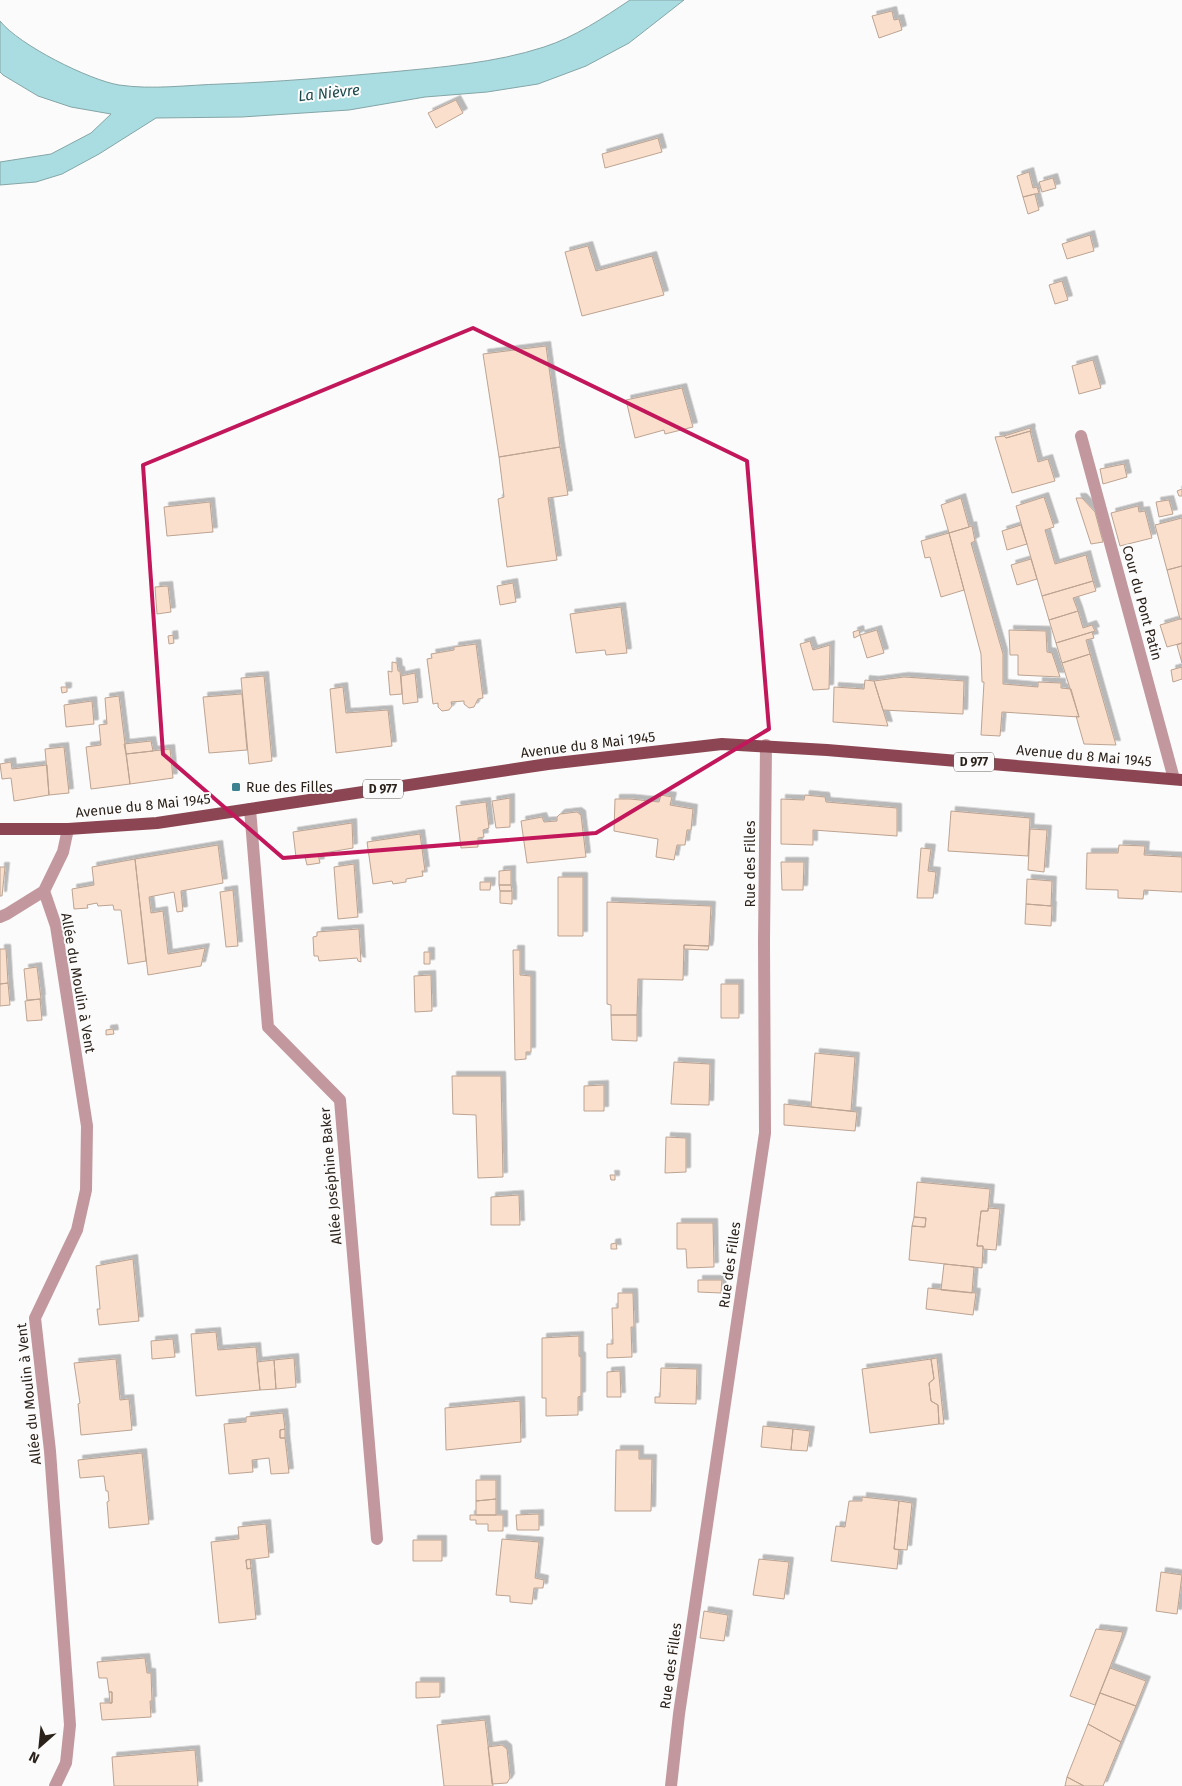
<svg xmlns="http://www.w3.org/2000/svg" width="1182" height="1786" viewBox="0 0 1182 1786" font-family="'Fira Sans',sans-serif">
<style>
.water{fill:#aadde1;stroke:#84a5a6}
.building{fill:#f9dfcc;stroke:#bca392;filter:url(#shadow)}
.lines{fill:none;stroke-linecap:round;stroke-linejoin:round}
.minor{stroke:#c2989e;stroke-width:12}
.major{stroke:#8b4553;stroke-width:12}
.marked{fill:none;stroke:#c2185b;stroke-width:4;stroke-linejoin:round}
.poi-dot{fill:#3d8290;stroke:#fbfbfb;stroke-width:2}
.labels{text-anchor:middle;dominant-baseline:central;stroke-width:4;stroke-linejoin:round;paint-order:stroke}
.shield{fill:#fbfbfb;stroke:#69635e;stroke-width:1}
.shield-label{font-size:12px;font-weight:bold;fill:#2b221b}
.street-label{font-size:14px;fill:#2b221b;stroke:#fbfbfb}
.poi-label{font-size:14px;fill:#2b221b;stroke:#fbfbfb;text-anchor:start}
.water-label{font-size:15px;font-style:italic;fill:#1a484b;stroke:#fbfbfb}
</style>
<defs>
<filter id="shadow"><feDropShadow dx="4.5" dy="-4.5" stdDeviation="0" flood-color="#0004"/></filter>
</defs>
<rect width="100%" height="100%" fill="#fbfbfb"/>
<path class="water" d="M630,0H684L629,43L586,66L538,84L487,92L425,97L349,110L242,117L156,118L99,154L62,174L36,182L0,185V162L51,154L91,133L111,114L71,107L38,96L3,75L0,72V21C19,45 89,80 119,85C153,90 187,85 221,84C278,82 334,77 391,72C442,67 495,63 544,47C575,37 603,18 630,0Z"/>
<path class="building" d="M892,11L894,20L899,19L902,30L879,38L872,16Z
M456,100L463,113L436,128L428,113Z
M658,138L662,152L605,168L602,154Z
M1029,172L1033,188L1037,187L1039,193L1023,197L1017,176Z
M1053,178L1056,188L1042,192L1039,182Z
M1035,194L1039,210L1028,214L1023,197Z
M1090,235L1094,251L1067,259L1062,244Z
M588,246L596,271L652,256L664,295L582,316L565,252Z
M1062,281L1068,300L1055,304L1049,285Z
M546,346L560,447L499,457L483,354Z
M1093,360L1101,388L1079,394L1072,366Z
M682,388L693,427L665,434L664,430L635,438L626,400Z
M1030,428L1031,431L1006,438L1004,436Z
M1030,431L1038,462L1048,459L1055,481L1012,493L995,437L1004,436L1006,438Z
M560,447L568,495L548,498L557,560L507,567L498,499L504,497L499,457Z
M1124,464L1127,477L1103,484L1100,469Z
M1182,489V496H1179L1177,491Z
M1044,497L1054,527L1045,530L1055,564L1086,555L1093,581L1042,596L1016,506Z
M961,498L969,527L949,533L941,505Z
M1076,498H1082L1095,512L1103,542L1091,544Z
M1169,500L1173,514L1159,517L1156,502Z
M210,502L213,532L167,536L164,507Z
M1138,506L1139,512L1145,511L1152,538L1120,546L1111,513Z
M1182,518V566L1167,570L1155,525Z
M1021,525L1027,544L1007,550L1002,531Z
M972,526L975,541L971,543L1003,654V684L1038,687V682L1061,683V688L1071,689L1079,717L1002,712L1000,736L981,735L984,682H982L981,654L949,533Z
M949,533L964,590L941,597L930,557L925,558L921,541Z
M1031,559L1037,579L1017,585L1011,565Z
M1182,566V619H1180L1167,570Z
M1093,581L1096,591L1073,598L1078,611L1049,620L1042,596Z
M513,583L516,602L500,605L497,586Z
M168,586L171,612L157,614L155,587Z
M621,607L627,653L606,655L605,650L576,653L570,614Z
M1078,611L1083,628L1092,625L1095,631L1056,643L1049,620Z
M1180,619H1182V643L1167,647L1160,625Z
M859,630L860,635L854,638L853,632Z
M877,630L884,653L867,658L860,635Z
M1009,630L1046,631L1047,652L1052,653L1060,677L1018,675V655H1010Z
M1092,632L1094,638L1086,640L1090,654L1062,663L1056,643Z
M173,635L174,643L169,644L168,636Z
M810,641L813,650L830,645L829,689L813,690L800,644Z
M1182,643V663L1177,645Z
M476,644L483,698L478,699L474,707L469,708L464,704V701L451,702L452,706L449,710L442,711L438,707V703L433,704L427,659L432,658L431,654L454,650V647Z
M1090,654L1116,745L1084,744L1076,716L1079,717L1062,663Z
M392,662L397,663L398,671H400L402,694L390,695L388,671L392,672Z
M1182,667V679L1173,682L1171,670Z
M415,673L418,702L403,704L401,676Z
M264,676L272,761L249,764L241,678Z
M904,677L964,681L963,714L883,710L874,681Z
M865,680L874,681L888,726L833,722L834,687L864,689Z
M61,687H67V692L62,693Z
M343,687L346,713L388,710L392,746L336,753L330,689Z
M242,694L247,750L209,753L203,697Z
M119,696L130,784L91,789L86,747L101,745L99,725L107,724L105,698Z
M92,701L94,724L66,727L64,705Z
M151,741L153,751L126,754L124,744Z
M64,747L69,793L49,795L45,749Z
M170,749L173,778L130,784L126,754Z
M11,762L12,769L47,765L49,795L14,801L11,778L2,779L0,764Z
M661,795L672,797L670,805L693,809L691,830H687L685,845H677L674,860L656,857L658,839L614,831L615,799H630L659,802Z
M805,795L825,797L826,802L897,808V836L813,830V845L781,844V799L804,800Z
M510,798V827L496,828L492,801Z
M486,802L489,828L483,830L484,837L478,838V847L461,848L456,806Z
M951,811L1030,818L1028,856L948,851Z
M577,812L581,815L586,857L527,863L521,821L542,817L544,822L557,821V817L560,814Z
M352,823L353,848L318,854L320,863L307,865L305,857H296L293,832Z
M1030,829L1047,830L1044,872L1028,870Z
M420,834L425,871H422L423,876L406,879V882L393,884L392,881L373,884L367,842Z
M218,845L223,883L181,891L183,911L177,912L174,892L149,897L151,913L163,911L168,954L205,948L201,966L148,975L135,859Z
M1119,845L1145,846L1144,855L1182,857V892L1144,890L1143,899L1118,898V890L1086,889L1087,853H1118Z
M921,848L931,849L928,871L936,872L933,898H917Z
M135,859L146,961L128,964L121,910H114L113,905L98,906L97,903L87,905L88,908L74,909L72,889L94,885L92,867Z
M781,862H804L803,890H782Z
M354,864L358,917L338,919L334,867Z
M0,867H5L2,896H0Z
M511,870V885H499V871Z
M558,877H583V936H558Z
M1027,879L1052,881L1051,906L1026,904Z
M480,882H491L490,890H480Z
M499,885H511L512,891H500Z
M233,890L238,946L226,947L220,892Z
M500,891H512V904L500,903Z
M607,902L711,906L709,946L684,945L683,980L638,979L637,1015H611V1005L607,1004Z
M1026,904L1052,906L1051,926L1025,924Z
M359,929L361,962L358,961L357,958L319,961L318,956H314L313,937L317,936V932Z
M684,945L709,946L708,950L684,949Z
M0,949H6L8,983L0,984Z
M513,950H520V975L531,976V1052H526V1059L515,1060Z
M424,952H430V964H424Z
M37,967L41,999L27,1000L24,969Z
M431,975L432,1011L415,1012L414,976Z
M8,983L10,1005L0,1006V984Z
M721,984H739V1018H721Z
M40,999L42,1020L27,1021L25,1001Z
M611,1015H637V1041L612,1040Z
M113,1029L114,1034L106,1035V1030Z
M815,1053L855,1057L851,1111L811,1107Z
M674,1062L710,1064L709,1105L671,1104Z
M452,1076H501L503,1177L478,1178L476,1115L453,1114Z
M604,1085V1111H584V1086Z
M784,1104L857,1112L855,1131L784,1125Z
M666,1137L686,1138V1172L665,1173Z
M610,1175H615V1180H611Z
M917,1182L990,1189L988,1211H981L977,1246H983L982,1268L909,1260L912,1226L925,1227L926,1218L914,1217Z
M519,1195L520,1225H491V1197Z
M988,1208L1000,1209L996,1250L983,1249V1246H977L981,1211H988Z
M914,1217L926,1218L925,1227L912,1226Z
M677,1223H713L714,1267L687,1268L686,1249H677Z
M616,1243L617,1249H611V1244Z
M133,1259L139,1321L99,1325L97,1309H100L96,1266Z
M944,1264L974,1267L972,1293L941,1290Z
M698,1280H722L721,1293L698,1292Z
M928,1288L976,1293L973,1315L926,1309Z
M618,1293H633L634,1327H631L632,1357L607,1358V1344H613L612,1308H618Z
M216,1332L218,1350L256,1347L260,1390L196,1396L191,1334Z
M579,1336V1356L581,1357V1396L578,1397V1415L546,1416V1398H542V1338Z
M173,1339L175,1357L152,1359L151,1341Z
M294,1358L296,1387L276,1389L274,1360Z
M937,1358L944,1424H939L938,1405L931,1401L929,1383L934,1379L931,1359Z
M116,1359L120,1400L129,1399L132,1430L81,1435L78,1404L80,1403L74,1363Z
M931,1359L934,1379L929,1383L931,1401L938,1405L939,1424L870,1433L862,1369Z
M274,1360L276,1389L260,1390L257,1362Z
M661,1368L697,1369L696,1404L655,1403V1397H660Z
M620,1371L621,1397H607V1372Z
M520,1401L521,1442L446,1450L445,1408Z
M283,1413L285,1429L280,1430V1438H285L289,1473L271,1474L269,1458L252,1460L253,1472L229,1474L224,1424L246,1422V1417Z
M763,1426L793,1429L791,1450L761,1447Z
M285,1429V1438H280V1430Z
M793,1429L810,1431L807,1451L791,1450Z
M616,1450H639V1459H652L651,1511H615Z
M142,1453L149,1524L109,1528L107,1502L109,1501L108,1491H106L104,1476L80,1478L78,1460Z
M476,1480H496V1499L476,1501Z
M862,1497L899,1501L894,1549L899,1550L897,1569L831,1561L836,1526L845,1527L849,1501H862Z
M496,1499V1515H476V1501Z
M899,1501L912,1503L907,1550L894,1549Z
M539,1514V1530H517L516,1515Z
M470,1515H503V1531H488V1524H476V1520H470Z
M266,1524L269,1557L246,1560L247,1569L251,1568L256,1619L219,1623L211,1542L239,1539L238,1527Z
M502,1539L539,1542L535,1578L544,1580L543,1588H534L532,1604L510,1602V1596L496,1595Z
M413,1540H442V1561H413Z
M250,1559L251,1568L247,1569L246,1560Z
M759,1559L789,1562L784,1599L753,1595Z
M1161,1572L1182,1575L1177,1614L1156,1611Z
M704,1611L728,1615L724,1641L700,1638Z
M1096,1629L1123,1632L1121,1639L1095,1705L1070,1696Z
M145,1658L147,1673H151L152,1701H150L151,1717L102,1720L100,1703H112V1692H109L107,1678H99L97,1662Z
M1110,1668L1146,1681L1136,1706L1100,1693Z
M416,1682H440V1697L416,1698Z
M109,1692H112V1703H110Z
M1100,1693L1136,1706L1121,1742L1088,1724Z
M485,1720L493,1786H444L437,1725Z
M1088,1724L1121,1742L1103,1786H1084L1067,1777Z
M502,1745L507,1749L510,1778L507,1783L492,1784L488,1747Z
M195,1750L198,1786H114L112,1757Z
M1067,1777L1084,1786H1065Z"/>
<g class="lines">
<path class="minor" d="M1081,436L1174,779
M250,809L268,1027L340,1100L377,1539
M44,891L56,926L87,1126L86,1190L77,1230L35,1318L50,1451L70,1725L66,1763L55,1786
M0,917L7,914L44,891L63,852L68,829
M671,1786L679,1714L765,1133L764,942L766,745"/>
<path class="major" d="M0,829H68L157,823L548,764L722,744L827,750L1182,780"/>
</g>
<path class="marked" d="M473,328L747,461L769,729L596,833L283,858L163,754L143,465Z"/>
<rect class="poi-dot" x="231" y="782" width="10" height="10" rx="2.5"/>
<g class="labels">
<g class="shield">
<rect x="954" y="752.5" width="40" height="19" rx="4"/>
<rect x="363" y="779.5" width="40" height="19" rx="4"/>
</g>
<g class="shield-label">
<text x="974" y="762">D 977</text>
<text x="383" y="789">D 977</text>
</g>
<g class="street-label">
<text transform="translate(1142 603) rotate(75)">Cour du Pont Patin</text>
<text transform="translate(588 745) rotate(-7)">Avenue du 8 Mai 1945</text>
<text transform="translate(1084 756) rotate(5)">Avenue du 8 Mai 1945</text>
<text transform="translate(143 806) rotate(-6)">Avenue du 8 Mai 1945</text>
<text transform="translate(750 864) rotate(-90)">Rue des Filles</text>
<text transform="translate(78 983) rotate(80)">Allée du Moulin à Vent</text>
<text transform="translate(331 1176) rotate(-95)">Allée Joséphine Baker</text>
<text transform="translate(730 1265) rotate(-82)">Rue des Filles</text>
<text transform="translate(29 1394) rotate(-96)">Allée du Moulin à Vent</text>
<text transform="translate(671 1666) rotate(-82)">Rue des Filles</text>
</g>
<g class="poi-label">
<text x="246" y="787">Rue des Filles</text>
</g>
<g class="water-label">
<text transform="translate(329 93) rotate(-6)">La Nièvre</text>
</g>
</g>
<g transform="translate(40 1746) rotate(207)" stroke="#fbfbfb" stroke-width="4" paint-order="stroke">
<path d="M0-4L9 19L0 12L-9 19Z" fill="#2b221b"/>
<text y="-8" font-size="14" font-weight="bold" text-anchor="middle" fill="#2b221b">N</text>
</g>
</svg>
